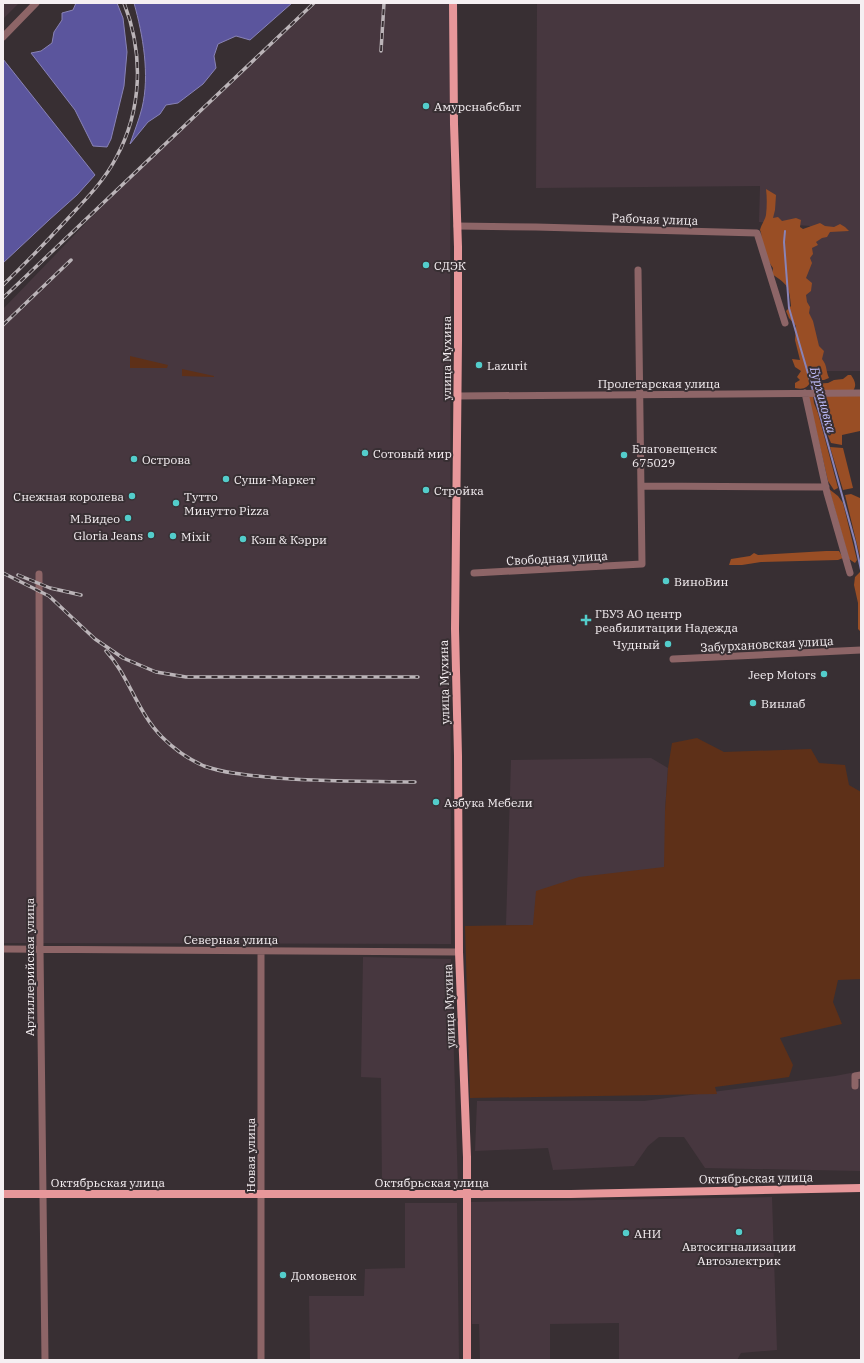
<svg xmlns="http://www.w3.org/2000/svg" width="864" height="1363" viewBox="0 0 864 1363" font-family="'IBM Plex Serif',serif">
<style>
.built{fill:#47373f}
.green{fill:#5e3018}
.forest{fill:#994e25}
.water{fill:#5b559d;stroke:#8983b6}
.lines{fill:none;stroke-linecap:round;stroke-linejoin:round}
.stream{stroke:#8983b6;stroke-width:2}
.minor{stroke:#8d6567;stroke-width:7}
.major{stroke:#e7979a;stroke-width:8}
.rail-casing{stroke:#bbb4b8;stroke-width:3.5}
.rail{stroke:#382f33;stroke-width:2;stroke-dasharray:6;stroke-linecap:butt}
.poi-dot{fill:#53cdcb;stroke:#382f33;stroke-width:1.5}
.labels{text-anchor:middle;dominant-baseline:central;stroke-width:4;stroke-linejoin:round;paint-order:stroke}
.poi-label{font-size:12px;fill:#f5eff2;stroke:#382f33;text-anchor:start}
.street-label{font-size:12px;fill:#f5eff2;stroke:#382f33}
.water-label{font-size:13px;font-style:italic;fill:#bdbcf9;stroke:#382f33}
</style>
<rect width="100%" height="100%" fill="#382f33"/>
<path class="built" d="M3,3H19L3,19Z
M317,3H450L451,944L3,943V309L113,195Z
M537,3H861V371H821L798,301L810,226L759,222L760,186L536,188Z
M651,758L668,768L665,811V867L533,925H506L511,760Z
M363,957L451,959L458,1188L382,1187L381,1078L361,1077Z
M861,1071V1171L705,1168L684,1137H659L648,1146L634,1166L553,1170L548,1148L475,1151L477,1101H644L835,1076Z
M772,1197L777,1350L741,1353L737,1360H619V1323L550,1324V1360H480L479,1324H472L471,1202Z
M405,1203H457L459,1360H310L309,1296H364L365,1269L405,1268Z"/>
<path class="green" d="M130,356L168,365L167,368H130Z
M182,369L214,376V377L182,376Z
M697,738L724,752L811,749L819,763L845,765L849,785L861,792V979L838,980L833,1002L842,1024L780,1038L793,1065L789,1077L715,1087L717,1094L470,1098L465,926L533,925L536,891L579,877L664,867L665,811L668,768L672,743Z"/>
<path class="forest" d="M766,189L776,195L775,210L773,218L778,217L782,221L796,218L801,220L800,227L803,229L820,223L825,226L834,227L840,224L845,227L849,231L830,232L827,237L822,238L816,242L818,245L812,248L813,254L810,258L812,263L806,278L812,283L811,291L806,295L807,302L810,307L809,313L813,321L819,346L824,351L822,359C828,367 825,369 829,378L824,380H812C807,388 804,390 795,388V383L800,380L797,377L801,371L795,367L792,359L800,360L795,340L796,326L789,318L786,311L791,306C789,286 788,285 772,274L773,268C767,260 763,249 761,240C761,236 762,234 760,230C761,225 765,220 766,215C767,206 767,197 766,189Z
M848,375H851C855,381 857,385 853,391L818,390L814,389L813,384L828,383L834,380L843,379Z
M847,394L861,396V429L860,431L842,435V445L831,443C825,429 818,412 818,397Z
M808,395H813L814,403L818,413L838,488L834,490L828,481Z
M830,447L843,448L853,488L843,490Z
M829,489L838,496L843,503L857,560L855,563L849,559Z
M851,494L860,498L861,502V561L845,495Z
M826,551H839L843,558L838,560L761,562L742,565H729L731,559L750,556L754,553L758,555Z
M860,572L861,577V632L858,629V603L854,585L855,577Z"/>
<path class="water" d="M76,3H117L123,18L127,52L124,86L111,139L107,147L93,146L75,110L31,53L41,51L52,43L54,32L62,20V13L73,10Z
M134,3H292L250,40L236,36L218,44L214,56L216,68L203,84L178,103L166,105L160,114L148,122L130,144C134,132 139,120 142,108C150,75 143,35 134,3Z
M3,59L95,175L77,195L49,220L3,263Z"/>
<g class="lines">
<path class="stream" d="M785,231L784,242L789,308L818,408L855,542L861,570"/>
<path class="minor" d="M3,37L36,3
M457,226L536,227L757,233L785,323
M805,393L827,493L850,573
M458,396L861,393
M641,486L826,487
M474,573L642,564L638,270
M39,574L40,949L45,1360
M673,659L861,650
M3,949L459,952
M855,1086V1076L861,1075
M261,1360V951"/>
<path class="major" d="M453,3L454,124L458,247V341L455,629L458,756L459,952L467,1157V1360
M3,1194H571L861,1188"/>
<g class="rail-casing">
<path id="rail" d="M381,51L384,3
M3,285C27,262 50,238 73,213C89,196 105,179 116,158C142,110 144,54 124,3
M3,298L314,3
M3,325L71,260
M3,573L49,596L95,639L123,658L156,672L186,677H418
M18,575L50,588L81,595
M106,651C129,676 137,712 162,737C174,749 188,759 204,766C224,773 246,775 267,777C316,782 366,781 415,782"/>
</g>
<use href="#rail" class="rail"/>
</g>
<g class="poi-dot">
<circle cx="426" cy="106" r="4"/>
<circle cx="426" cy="265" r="4"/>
<circle cx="479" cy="365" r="4"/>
<circle cx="365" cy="453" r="4"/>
<circle cx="624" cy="455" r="4"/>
<circle cx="134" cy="459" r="4"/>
<circle cx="226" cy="479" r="4"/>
<circle cx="426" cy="490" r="4"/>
<circle cx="132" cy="496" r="4"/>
<circle cx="176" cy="503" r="4"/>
<circle cx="128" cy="518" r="4"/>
<circle cx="151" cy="535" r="4"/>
<circle cx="173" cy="536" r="4"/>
<circle cx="243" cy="539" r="4"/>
<circle cx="666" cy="581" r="4"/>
<path d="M584 614h4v4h4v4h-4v4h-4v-4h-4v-4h4z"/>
<circle cx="668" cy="644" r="4"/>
<circle cx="824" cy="674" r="4"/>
<circle cx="753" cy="703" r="4"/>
<circle cx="436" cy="802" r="4"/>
<circle cx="739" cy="1232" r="4"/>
<circle cx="626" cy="1233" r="4"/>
<circle cx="283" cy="1275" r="4"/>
</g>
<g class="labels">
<g class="poi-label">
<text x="434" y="106">Амурснабсбыт</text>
<text x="434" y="265">СДЭК</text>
<text x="487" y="365">Lazurit</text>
<text x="632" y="448">Благовещенск<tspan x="632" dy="14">675029</tspan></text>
<text x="373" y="453">Сотовый мир</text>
<text x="142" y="459">Острова</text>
<text x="234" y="479">Суши-Маркет</text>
<text x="434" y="490">Стройка</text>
<text x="124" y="496" text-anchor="end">Снежная королева</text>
<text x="184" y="496">Тутто<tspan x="184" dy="14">Минутто Pizza</tspan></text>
<text x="120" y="518" text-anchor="end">М.Видео</text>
<text x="143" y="535" text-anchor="end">Gloria Jeans</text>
<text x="181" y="536">Mixit</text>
<text x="251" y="539">Кэш &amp; Кэрри</text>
<text x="674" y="581">ВиноВин</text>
<text x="595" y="613">ГБУЗ АО центр<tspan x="595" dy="14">реабилитации Надежда</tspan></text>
<text x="660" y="644" text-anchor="end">Чудный</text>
<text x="816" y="674" text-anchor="end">Jeep Motors</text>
<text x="761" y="703">Винлаб</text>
<text x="444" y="802">Азбука Мебели</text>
<text x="634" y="1233">АНИ</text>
<text x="739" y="1246" text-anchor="middle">Автосигнализации<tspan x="739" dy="14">Автоэлектрик</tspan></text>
<text x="291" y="1275">Домовенок</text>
</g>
<g class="street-label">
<text transform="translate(655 219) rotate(2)">Рабочая улица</text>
<text transform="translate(446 358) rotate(-90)">улица Мухина</text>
<text x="659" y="383">Пролетарская улица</text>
<text transform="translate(557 558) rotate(-3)">Свободная улица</text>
<text transform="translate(767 644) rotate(-3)">Забурхановская улица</text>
<text transform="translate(444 682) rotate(-91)">улица Мухина</text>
<text x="231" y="939">Северная улица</text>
<text transform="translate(29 967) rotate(-90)">Артиллерийская улица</text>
<text transform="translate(449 1006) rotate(-92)">улица Мухина</text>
<text transform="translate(250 1155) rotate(-90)">Новая улица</text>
<text transform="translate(756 1178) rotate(-1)">Октябрьская улица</text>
<text x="108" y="1182">Октябрьская улица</text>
<text x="432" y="1182">Октябрьская улица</text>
</g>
<g class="water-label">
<text transform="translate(823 400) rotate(75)">Бурхановка</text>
</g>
</g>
<rect width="864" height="1363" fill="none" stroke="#f5eff2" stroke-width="8"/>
</svg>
